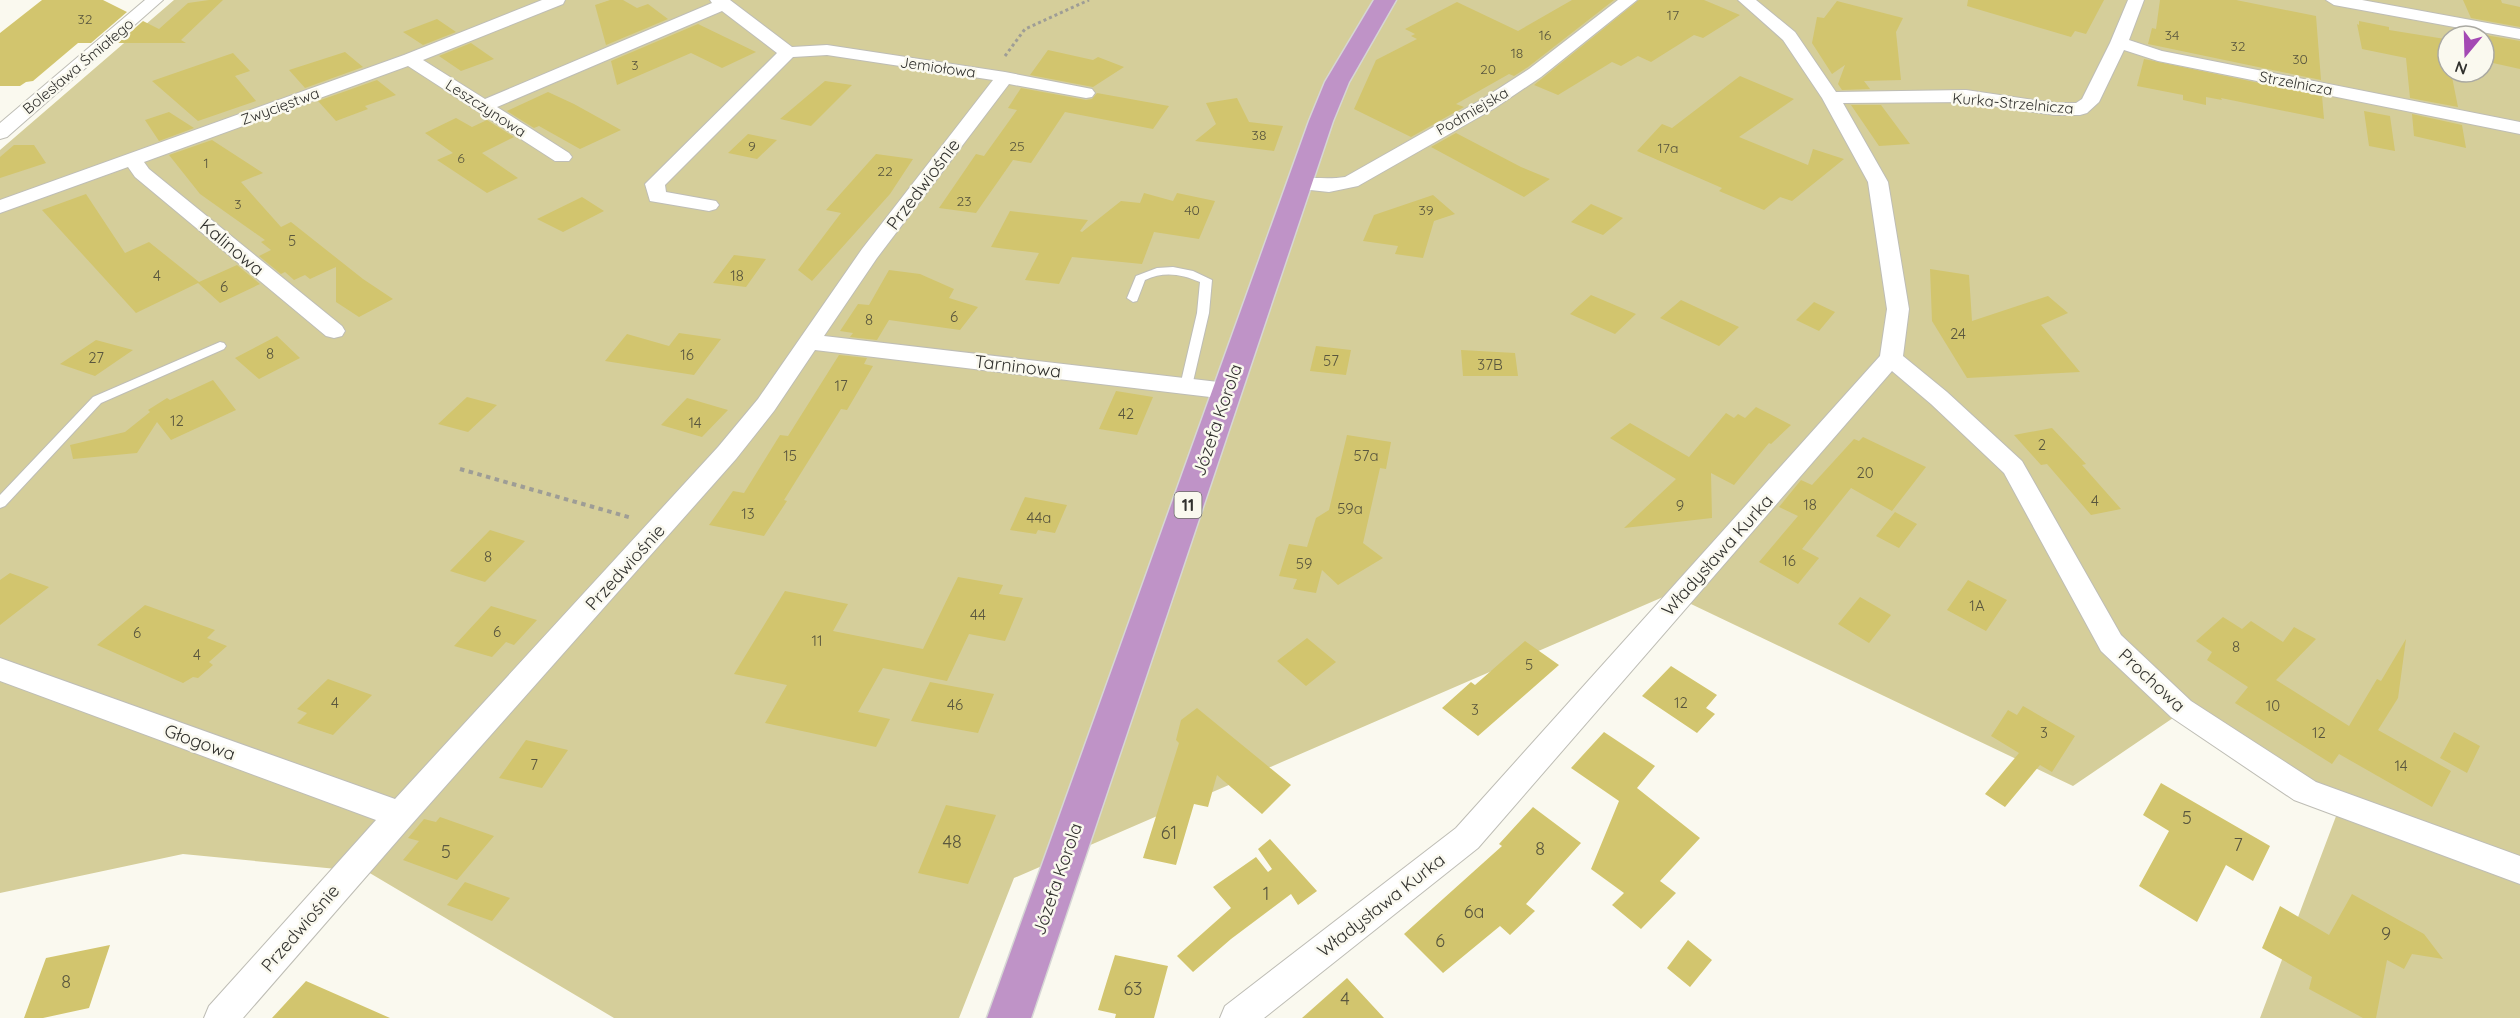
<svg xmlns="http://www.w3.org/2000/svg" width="2520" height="1018" viewBox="0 0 2520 1018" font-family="Quicksand,sans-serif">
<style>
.green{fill:#d5ce9a;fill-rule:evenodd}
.building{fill:#d2c56e}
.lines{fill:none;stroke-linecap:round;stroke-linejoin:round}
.service-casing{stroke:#bebdb5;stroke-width:2}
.minor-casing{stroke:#bebdb5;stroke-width:2}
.trunk-casing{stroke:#d6d6d5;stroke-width:3}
.path-far1{stroke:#9e9d96;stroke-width:3;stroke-dasharray:3 3;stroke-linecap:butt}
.path{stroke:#9e9d96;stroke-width:4;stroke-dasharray:4.5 4.5;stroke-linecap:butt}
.service{fill:#fff;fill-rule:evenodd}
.minor{fill:#fff;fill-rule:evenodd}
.trunk{fill:#bf93c7;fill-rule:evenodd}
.labels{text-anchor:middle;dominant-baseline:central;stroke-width:5;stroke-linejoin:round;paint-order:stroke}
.far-number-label{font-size:14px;fill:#59563e}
.far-street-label{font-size:15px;fill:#31312e;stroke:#faf9ef}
.number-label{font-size:15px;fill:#59563e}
.shield{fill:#faf9ef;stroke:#6d6d68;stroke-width:1.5}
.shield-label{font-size:16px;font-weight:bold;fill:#31312e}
.street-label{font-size:18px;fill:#31312e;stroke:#faf9ef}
.near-number-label{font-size:18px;fill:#59563e}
</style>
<rect width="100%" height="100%" fill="#faf9ef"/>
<path class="green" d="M174,0H2520V1018H2260L2341,803L2173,718L2073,786L1670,594L1014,878L959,1018H614L368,872L183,854L0,893V150ZM2448,36H2484V72H2448Z"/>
<path class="building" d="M42,0H103L127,12L91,43H78L33,81L26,82L20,86H0V33Z
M209,0H223L181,40L186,43H118L143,21L159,29L188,3Z
M610,0H623L637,8L648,4L668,19L606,45L595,5Z
M1572,0H1614L1528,67L1514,76L1509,74L1456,104L1464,107L1411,137L1354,109L1376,60L1417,39L1411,36L1415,34L1405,29L1457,2L1518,31Z
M1639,0H1704L1740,15L1703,38L1694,35L1651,62L1638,56L1621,66L1612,62L1558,95L1534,85Z
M1968,0H2104L2086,34L2075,31L2071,37L1967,6Z
M2160,0H2236L2316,16L2321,80L2148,44L2152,28L2156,29Z
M2463,0H2501L2502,3L2520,7V27L2471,18Z
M1837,1L1903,18L1896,32L1901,80L1864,81L1870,89L1842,90L1838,84L1845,65L1832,74L1812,43L1817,17L1824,18Z
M437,19L456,32L423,45L403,32Z
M2359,21L2389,27V30L2445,39L2448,72H2451L2458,107L2410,98L2406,58L2362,49L2357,24L2359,25Z
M698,24L756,52L722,68L691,53L617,85L611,61Z
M2479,34L2520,41V69L2493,63L2484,45V36Z
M471,43L494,59L461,71L439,56Z
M1048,50L1093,60L1098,57L1124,67L1093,87L1030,75Z
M345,52L363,67L305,88L289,70Z
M233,53L250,71L235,76L256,101L198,121L152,81Z
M2144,59L2322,96L2324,119L2221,98L2222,100L2206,97V105L2183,100V95L2137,86Z
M1740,76L1794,99L1739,137L1808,165L1813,149L1844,159L1792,201L1780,197L1764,210L1719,191L1722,188L1637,151L1662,124L1672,128Z
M377,80L396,95L365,106L368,109L336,121L318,101Z
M825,81L852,85L811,126L780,119Z
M1021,88L1086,100L1092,99L1097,93L1169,106L1153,129L1065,112L1031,163L1013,160L976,213L939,208L976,154L984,156L1017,110L1008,108Z
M548,92L574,104L621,130L580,149L539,126L534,128L507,111Z
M1237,98L1249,122L1283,126L1274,151L1195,141L1216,124L1206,103Z
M1851,105H1881L1910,144L1879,146Z
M2364,111L2390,116L2395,151L2369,146Z
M169,112L194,128L159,141L145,120Z
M2412,114L2462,125L2466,148L2414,136Z
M456,118L472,127L487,120L514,137L482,153L518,178L487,193L437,160L453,153L425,133Z
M1456,133L1521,167L1550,179L1524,197L1431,147Z
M748,134L777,140L757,159L728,153Z
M212,140L263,173L241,182L281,227L291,222L363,279L393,299L359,317L336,302V267L310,279L305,275L294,280L285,272L281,274L259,256L271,250L261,242L265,240L200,194L169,155Z
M14,145H34L46,163L0,178V157Z
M876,154L913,159L890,194L812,281L798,270L841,213L826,210Z
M1144,193L1173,201L1177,193L1215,201L1199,239L1154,232L1142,264L1072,257L1059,284L1025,280L1039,253L991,247L1010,211L1088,220L1080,231L1082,232L1121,201L1140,203Z
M86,194L125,253L149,242L199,282L237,265L260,284L220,303L198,283L136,313L42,210Z
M1433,195L1455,214L1434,221L1423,258L1395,254L1398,246L1363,241L1374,215Z
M582,197L604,211L563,232L537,219Z
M1591,204L1623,218L1603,235L1571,222Z
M734,255L766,259L746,287L713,283Z
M1930,269L1969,275L1972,321L2048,296L2068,313L2041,325L2080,372L1967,378L1932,321Z
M889,270L920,274L954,289L949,298L978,307L960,330L889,320L877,340L850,337L853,333L840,331L858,304L869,305Z
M1591,295L1636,314L1615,334L1570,314Z
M1681,300L1739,327L1719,346L1660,318Z
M1814,302L1835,312L1819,331L1796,320Z
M679,333L721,339L694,375L605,361L627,334L669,346Z
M277,336L300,358L259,379L235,358Z
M96,340L133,350L95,376L60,364Z
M1316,346L1351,350L1346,375L1310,371Z
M1461,350L1515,353L1518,376H1463Z
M839,355L867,358L864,364L873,366L847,410L841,409L784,500L787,501L764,536L709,525L733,491L744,493L780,435L788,436Z
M213,380L236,410L171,440L157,422L137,453L73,459L70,445L125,432L150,412L148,410L167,398L170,400Z
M1116,391L1153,397L1137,435L1099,429Z
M467,397L497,405L468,432L438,424Z
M687,398L728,410L702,437L661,425Z
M1756,407L1791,425L1771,444L1769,443L1734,485L1711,473L1712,518L1624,528L1676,479L1610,438L1630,423L1689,457L1726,413L1734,418L1738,414L1745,418Z
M2052,428L2086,464L2082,465L2121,509L2091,515L2047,464L2041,465L2014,435Z
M1347,435L1391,442L1386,469L1380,468L1363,543L1383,558L1338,585L1322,570L1316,593L1293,589L1297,579L1279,576L1289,544L1307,547L1316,518L1329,510Z
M1863,437L1926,467L1892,511L1851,488L1802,549L1819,558L1798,584L1759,562L1798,516L1779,507L1801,480L1812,485L1854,439L1859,441Z
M1025,497L1067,505L1055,533L1038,530L1036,534L1010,530Z
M1895,512L1917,524L1899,548L1876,536Z
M490,530L525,541L485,582L450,571Z
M10,573L49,587L0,625V580Z
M958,577L1003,585L999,594L1023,598L1005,641L969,634L947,681L883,668L858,712L890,719L876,747L765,723L787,685L734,674L785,591L848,604L833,631L923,649Z
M1968,580L2007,600L1986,631L1947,610Z
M1860,597L1891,615L1869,643L1838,624Z
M145,605L215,630L207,638L227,646L209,662L213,665L198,678L193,677L183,683L97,645Z
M491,606L537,620L514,645L506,642L492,657L454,646Z
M2223,617L2242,629L2251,621L2283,642L2294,627L2316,639L2276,680L2349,726L2377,679L2381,681L2406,639L2398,698L2378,730L2451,771L2432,807L2339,754L2332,764L2235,703L2248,687L2207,660L2212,652L2196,641Z
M1307,638L1336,662L1306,686L1277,661Z
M1525,641L1559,665L1478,736L1442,708L1471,682L1475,685Z
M1671,666L1717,695L1706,708L1715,714L1697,733L1642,696Z
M328,679L372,695L333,735L297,723L307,713L297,709Z
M930,682L994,694L978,733L911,721Z
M2023,706L2075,736L2052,772L2040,765L2005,807L1985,794L2019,753L1991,736L2008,710L2017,715Z
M1197,708L1291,785L1262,814L1217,775L1208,807L1194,804L1176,865L1143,858L1179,743L1176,740L1181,720Z
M1604,732L1655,766L1637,788L1700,838L1660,881L1676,893L1641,929L1612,905L1624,893L1591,869L1619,801L1571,768Z
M2454,732L2480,746L2467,773L2440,758Z
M526,740L568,750L542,788L499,778Z
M2161,783L2270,846L2253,881L2226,865L2197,922L2139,886L2169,831L2143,815Z
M946,805L996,815L968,884L918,873Z
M1533,807L1581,843L1526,904L1535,911L1510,935L1500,926L1443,973L1404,934L1502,846L1499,844Z
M440,817L494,836L457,880L403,860L419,841L408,838L424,819L436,822Z
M1270,839L1317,891L1298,905L1291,894L1231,939L1193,972L1177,956L1231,908L1213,887L1256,857L1268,872L1272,869L1258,849Z
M465,882L510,898L492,921L447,905Z
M2352,894L2424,934L2443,959L2412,954L2404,969L2387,960L2376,1018H2363L2309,989L2312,977L2262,948L2280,906L2329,935Z
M1688,940L1712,960L1690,987L1667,968Z
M110,945L89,1008L43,1018H24L46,958Z
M1115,955L1168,966L1154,1018H1115L1116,1014L1098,1010Z
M1347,978L1384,1018H1302Z
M306,981L390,1018H272Z"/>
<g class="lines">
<g class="service-casing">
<path id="service" d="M1173,267L1193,271L1212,280L1209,313L1192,386L1186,390L1180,386L1197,313L1200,282C1181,274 1164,271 1145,280L1137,301L1133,302L1127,298L1136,276L1157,268Z
M220,342L224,343L226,346L224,349L101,403L5,506L0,508V495L93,397Z"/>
</g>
<g class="minor-casing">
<path id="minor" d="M145,0H163L7,137L0,139V123Z
M542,0H565L563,4L423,60L485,99L712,3L710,0H730L792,47L827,45L1005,72L1092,89L1095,93L1092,97L1086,98L1009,84L877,258L824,336L1227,383L1235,385L1239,391L1235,397L1227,399L815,350L774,411L736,459L411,825L243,1018H204L209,1006L376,820L0,681V658L395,799L718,447L758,399L862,249L993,80L827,55L793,57L665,185L666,192L716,201L719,205L716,209L709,211L650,201L645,184L777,53L722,11L497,107L569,153L572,157L569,161H555L408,66L144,162L149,169L342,326L345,331L342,336L334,338L326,336L135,177L128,167L0,213V200L404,55Z
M1618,0H1637L1541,77L1495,108L1358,186L1329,192L1292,188L1289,184L1292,180C1309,176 1328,180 1345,177L1481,100L1529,69Z
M1738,0H1756L1795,32L1836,92L1966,90L2055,103H2076L2082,99L2110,43L2128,0H2144L2129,40L2162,51L2520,122V134L2158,61L2124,50L2099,102L2087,113L2080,115H2055L1966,102L1843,103L1888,182L1909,309L1903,356L1947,392L2022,461L2121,635L2191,701L2316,782L2520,856V884L2294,800L2171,717L2101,651L2004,473L1931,404L1892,371L1478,848L1264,1018H1220L1225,1006L1456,828L1880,356L1887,309L1868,182L1822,98L1783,40Z
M2326,0H2362L2520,29V39L2334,5Z"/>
</g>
<g class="trunk-casing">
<path id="trunk" d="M1374,0H1396L1349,82L1333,121L1031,1018H987L1309,121L1325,82Z"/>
</g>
<path class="path-far1" d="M1005,56L1025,29L1089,0"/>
<path class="path" d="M460,469L632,518"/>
<use href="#service" class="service"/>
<use href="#minor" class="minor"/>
<use href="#trunk" class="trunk"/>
</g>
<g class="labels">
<g class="far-number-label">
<text x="1673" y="15">17</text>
<text x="85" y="19">32</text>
<text x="1545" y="35">16</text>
<text x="2172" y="35">34</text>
<text x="2238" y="46">32</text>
<text x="1517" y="53">18</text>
<text x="2300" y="59">30</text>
<text x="635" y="65">3</text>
<text x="1488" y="69">20</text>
<text x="1259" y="135">38</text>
<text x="752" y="146">9</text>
<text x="1017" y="146">25</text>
<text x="1668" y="148">17a</text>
<text x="461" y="158">6</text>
<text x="206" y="163">1</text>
<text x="885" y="171">22</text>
<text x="964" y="201">23</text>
<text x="238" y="204">3</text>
<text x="1192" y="210">40</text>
<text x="1426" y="210">39</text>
</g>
<g class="far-street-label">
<text transform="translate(78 66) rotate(-40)">Bolesława Śmiałego</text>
<text transform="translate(938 67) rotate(8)">Jemiołowa</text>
<text transform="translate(2296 83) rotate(11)">Strzelnicza</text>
<text transform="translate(2013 103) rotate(5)">Kurka-Strzelnicza</text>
<text transform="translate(280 106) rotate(-20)">Zwycięstwa</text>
<text transform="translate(486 108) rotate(33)">Leszczynowa</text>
<text transform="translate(1472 111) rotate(-30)">Podmiejska</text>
</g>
<g class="number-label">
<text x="292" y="240">5</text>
<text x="157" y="275">4</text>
<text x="737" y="275">18</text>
<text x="224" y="286">6</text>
<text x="954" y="316">6</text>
<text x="869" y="319">8</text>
<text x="1958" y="333">24</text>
<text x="270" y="353">8</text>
<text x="687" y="354">16</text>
<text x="96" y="357">27</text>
<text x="1331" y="360">57</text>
<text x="1490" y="364">37B</text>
<text x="841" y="385">17</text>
<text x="1126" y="413">42</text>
<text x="177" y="420">12</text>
<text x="695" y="422">14</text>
<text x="2042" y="444">2</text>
<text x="790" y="455">15</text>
<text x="1366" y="455">57a</text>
<text x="1865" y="472">20</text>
<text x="2095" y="500">4</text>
<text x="1810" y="504">18</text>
<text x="1680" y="505">9</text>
<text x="1350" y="508">59a</text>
<text x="748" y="513">13</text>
<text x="1039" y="517">44a</text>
<text x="488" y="556">8</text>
<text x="1789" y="560">16</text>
<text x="1304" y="563">59</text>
<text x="1977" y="605">1A</text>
<text x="978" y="614">44</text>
<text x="497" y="631">6</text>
<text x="137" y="632">6</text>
<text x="817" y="640">11</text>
<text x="2236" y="646">8</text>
<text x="197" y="654">4</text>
<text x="1529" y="664">5</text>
<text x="335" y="702">4</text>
<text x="1681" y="702">12</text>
<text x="955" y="704">46</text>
<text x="2273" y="705">10</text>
<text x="1475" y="709">3</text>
<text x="2044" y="732">3</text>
<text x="2319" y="732">12</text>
<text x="534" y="764">7</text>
<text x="2401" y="765">14</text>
</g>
<rect class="shield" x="1174.5" y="492" width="27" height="26" rx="4.5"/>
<g class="shield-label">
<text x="1188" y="505">11</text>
</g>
<g class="street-label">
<text transform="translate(923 184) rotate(-53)">Przedwiośnie</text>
<text transform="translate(232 247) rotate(40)">Kalinowa</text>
<text transform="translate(1018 366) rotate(7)">Tarninowa</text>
<text transform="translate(1217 420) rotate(-71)">Józefa Korola</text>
<text transform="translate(1717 555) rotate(-48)">Władysława Kurka</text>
<text transform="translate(625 567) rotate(-48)">Przedwiośnie</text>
<text transform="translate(2152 680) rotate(43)">Prochowa</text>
<text transform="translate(200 742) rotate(20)">Głogowa</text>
<text transform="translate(1057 879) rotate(-71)">Józefa Korola</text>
<text transform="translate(1381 905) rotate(-38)">Władysława Kurka</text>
<text transform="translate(300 928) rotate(-49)">Przedwiośnie</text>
</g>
<g class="near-number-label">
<text x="2187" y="817">5</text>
<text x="1169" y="832">61</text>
<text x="952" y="841">48</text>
<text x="2238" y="844">7</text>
<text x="1540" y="848">8</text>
<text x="446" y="851">5</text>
<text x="1266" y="893">1</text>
<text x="1474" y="911">6a</text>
<text x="2386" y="933">9</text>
<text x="1440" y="940">6</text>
<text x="66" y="981">8</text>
<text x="1133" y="988">63</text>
<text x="1345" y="998">4</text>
</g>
</g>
<g transform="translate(2466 54) rotate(199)"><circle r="28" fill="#faf9ef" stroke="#aaa9a2" stroke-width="1.5"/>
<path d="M0-4.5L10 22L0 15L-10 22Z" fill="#a449b4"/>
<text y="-9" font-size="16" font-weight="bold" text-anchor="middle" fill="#31312e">N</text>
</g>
</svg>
